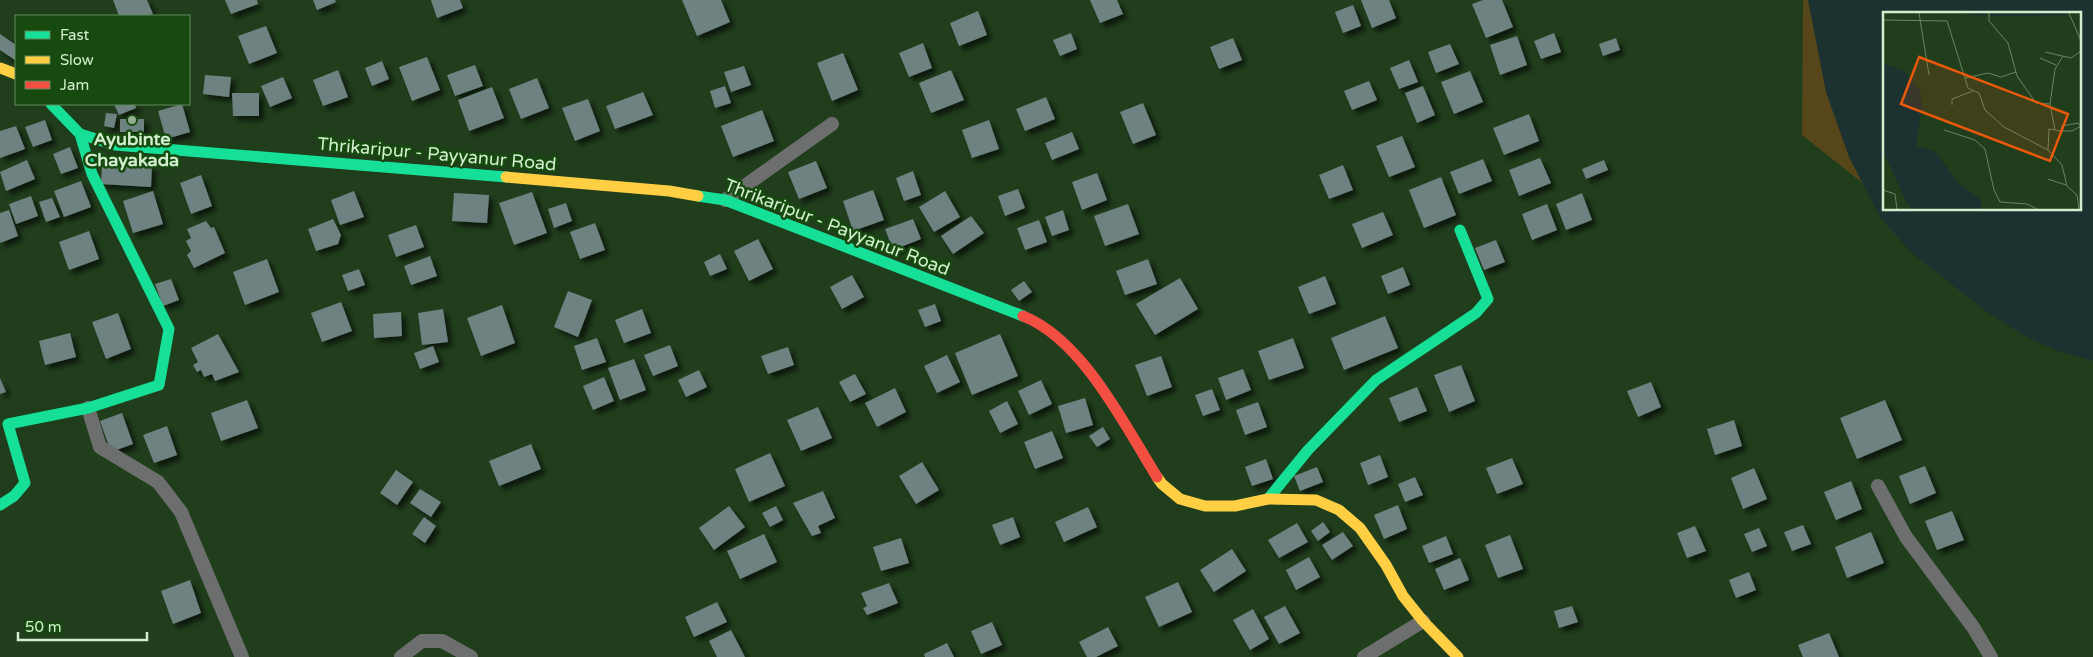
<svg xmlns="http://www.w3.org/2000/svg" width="2093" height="657" viewBox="0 0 2093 657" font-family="'Varela Round',sans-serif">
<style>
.green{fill:#564619}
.water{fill:#1b3231;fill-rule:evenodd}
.building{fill:#6d8281;filter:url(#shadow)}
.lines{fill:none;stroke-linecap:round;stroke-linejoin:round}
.street{stroke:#6d6f6e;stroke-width:14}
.fast{stroke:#16e098;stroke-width:11}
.slow{stroke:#ffcf43;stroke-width:11}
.jam{stroke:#f24e42;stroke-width:11}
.poi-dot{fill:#94b090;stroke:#164a0f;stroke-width:2}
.labels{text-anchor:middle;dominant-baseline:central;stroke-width:5;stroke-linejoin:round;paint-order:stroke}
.poi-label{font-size:18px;font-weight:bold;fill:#d2eece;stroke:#164a0f}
.street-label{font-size:18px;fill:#d2eece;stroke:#164a0f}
.inset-river{fill:none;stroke:#1b3231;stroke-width:2.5}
.inset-road{fill:none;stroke:#678463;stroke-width:1}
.view{fill:#e8590c;fill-opacity:0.15;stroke:#e8590c;stroke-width:2.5}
.inset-edge{fill:none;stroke:#d2eece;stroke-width:2.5}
</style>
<defs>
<filter id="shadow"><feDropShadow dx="4.5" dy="4.5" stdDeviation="2.5" flood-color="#0009"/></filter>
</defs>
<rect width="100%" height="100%" fill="#203d1c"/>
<path class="green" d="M1803,0H1919L1884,14V200L1802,135Z"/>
<path class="water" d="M1808,0H2093V361L2058,351L2025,336L1984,310L1911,252L1880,217L1849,157L1826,92ZM1884,14H2079V209H1884Z"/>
<path class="building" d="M113,0H147L153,14L146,16H119Z
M225,0H257L258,4L231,14Z
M313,0H335L336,2L317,10Z
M431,0H460L463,8L437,18Z
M682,0H721L730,22L697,36Z
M1090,0H1117L1123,14L1100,23Z
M1361,0H1389L1396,18L1372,28Z
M1483,0H1502L1513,27L1486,38L1472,4Z
M1353,5L1361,26L1343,33L1335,12Z
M978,11L987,35L959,46L950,23Z
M266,26L277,53L249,64L238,36Z
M1071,33L1077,49L1060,56L1053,40Z
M1554,33L1561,52L1541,59L1534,41Z
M0,34L16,45L15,60L0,50Z
M1517,36L1527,65L1500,75L1490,45Z
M1233,38L1242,60L1219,69L1210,47Z
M1616,38L1620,50L1603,56L1599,44Z
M923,43L932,68L909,77L899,53Z
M1450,44L1459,64L1436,73L1428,52Z
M843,53L858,90L832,101L817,63Z
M427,57L440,90L412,101L399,67Z
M1409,60L1418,82L1399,89L1390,68Z
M382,61L389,79L372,86L365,68Z
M475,65L483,86L455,96L447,75Z
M744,66L751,85L731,92L724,72Z
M338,70L348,97L323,106L313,80Z
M951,70L964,100L931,113L919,83Z
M1470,71L1483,102L1454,114L1441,82Z
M205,75L231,77L229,97L203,94Z
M283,77L292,98L270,107L261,86Z
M537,78L549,108L521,119L509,89Z
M1369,81L1377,100L1352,110L1344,91Z
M725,86L731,103L715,108L710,91Z
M1423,86L1435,115L1417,123L1405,93Z
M492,87L504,118L469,131L458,100Z
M643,92L653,115L615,129L606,106Z
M232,93H259V116H233Z
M1046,97L1055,119L1025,131L1016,109Z
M588,99L600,131L575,141L562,108Z
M1143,103L1156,135L1133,144L1120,112Z
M114,104H135L136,108L119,115Z
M182,104L190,132L166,139L158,111Z
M762,110L774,141L733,157L721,126Z
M106,113L117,114L114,128L104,126Z
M1529,114L1539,141L1504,155L1493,128Z
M120,119H144V132H120Z
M45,120L52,140L33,147L25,127Z
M989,120L999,149L972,158L962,130Z
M16,126L25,149L0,158V131Z
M1072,132L1079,149L1052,160L1045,143Z
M1402,136L1415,167L1389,177L1376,146Z
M70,147L78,168L61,174L53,154Z
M1540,158L1551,183L1519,196L1509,170Z
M1483,159L1492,181L1459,194L1450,172Z
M27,160L35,179L6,191L0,172Z
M1604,160L1608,170L1586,179L1582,169Z
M816,161L827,188L799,199L788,172Z
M102,164L152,166L151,187L101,184Z
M1343,165L1353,190L1329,199L1319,175Z
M913,171L921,195L904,201L896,178Z
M1097,173L1107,200L1082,210L1072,182Z
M201,175L212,206L191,214L180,183Z
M1441,177L1456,215L1424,228L1409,190Z
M81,181L91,207L64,217L54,191Z
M1018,189L1025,208L1005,216L998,196Z
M873,190L884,220L853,231L843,201Z
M153,191L163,224L133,233L123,201Z
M354,191L364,217L340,225L331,200Z
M945,191L960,217L934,232L919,207Z
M532,192L547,233L514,245L499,203Z
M454,193L489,195L487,223L452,221Z
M1582,193L1592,220L1566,230L1556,204Z
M31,196L38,216L16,224L9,204Z
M52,198L60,217L46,222L39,202Z
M566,203L572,221L554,228L548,209Z
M1128,204L1139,234L1105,246L1094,216Z
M1547,204L1557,230L1532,240L1522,214Z
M9,210L18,236L0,243V213Z
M1063,210L1069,230L1052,236L1045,217Z
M1383,212L1393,235L1362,248L1352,224Z
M971,216L984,233L953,254L941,236Z
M333,219L341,235L338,244L316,251L308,229Z
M913,219L921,239L893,250L885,229Z
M1039,220L1047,242L1025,250L1017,228Z
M206,221L211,228L214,227L225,253L194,268L187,255L191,251L186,241L191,238L187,229Z
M595,223L605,250L580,259L570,232Z
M416,225L424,247L396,257L388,235Z
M89,231L99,259L69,270L59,242Z
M758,239L773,269L749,281L734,251Z
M1496,240L1505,262L1484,270L1475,248Z
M720,254L727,269L710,276L704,262Z
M430,256L437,276L411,285L404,266Z
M267,259L279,292L245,305L233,272Z
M1148,259L1157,284L1125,295L1116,271Z
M1403,267L1410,285L1388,294L1381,276Z
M359,269L365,285L348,291L342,275Z
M852,275L864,297L842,309L830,287Z
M1325,276L1336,304L1309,314L1298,287Z
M1180,278L1198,309L1155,335L1136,304Z
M171,279L179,300L163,306L155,284Z
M1024,281L1032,292L1019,301L1011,290Z
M568,291L592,300L578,337L554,327Z
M341,302L352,331L322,342L311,313Z
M935,304L941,321L925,327L918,310Z
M502,305L515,343L481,356L467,318Z
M443,309L448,342L422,345L418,313Z
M642,309L651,333L624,343L615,320Z
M401,312L402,336L374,338L373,314Z
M118,313L131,349L106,359L92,322Z
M1385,316L1398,348L1344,370L1331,338Z
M70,333L76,357L45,365L39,341Z
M218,334L239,372L215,381L212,374L204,377L201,370L197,372L193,365L198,362L191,348Z
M1000,334L1018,376L972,395L955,353Z
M597,338L606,362L582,370L574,346Z
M1293,338L1304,368L1269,380L1258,351Z
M670,345L678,366L653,376L644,355Z
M433,346L439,362L420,369L414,353Z
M788,347L794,365L768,374L761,356Z
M947,355L960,382L937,393L924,366Z
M1161,356L1172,387L1147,396L1135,365Z
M634,359L646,390L620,400L608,368Z
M1461,365L1475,401L1449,412L1434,375Z
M1243,369L1251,390L1226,400L1218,378Z
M699,370L707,387L686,397L678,380Z
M855,374L866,394L850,402L839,382Z
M604,377L614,401L593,410L583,386Z
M0,378L6,392L0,394Z
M1041,380L1052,404L1029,415L1018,391Z
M1651,382L1661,407L1638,417L1627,391Z
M1417,387L1427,411L1399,422L1389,398Z
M895,388L906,412L877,427L865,403Z
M1212,389L1220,410L1203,416L1195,395Z
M1085,398L1093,425L1066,433L1058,406Z
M247,400L258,428L221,441L211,413Z
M1885,400L1902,440L1857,459L1840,418Z
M1007,401L1018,424L1000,433L989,411Z
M1258,402L1267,427L1245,435L1236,410Z
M818,407L832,438L801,451L787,420Z
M122,413L133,444L111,452L100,421Z
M1734,420L1742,446L1715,455L1707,429Z
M167,426L177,455L154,463L143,435Z
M1103,427L1110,439L1097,447L1089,436Z
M1052,431L1063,458L1035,469L1024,442Z
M531,444L541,469L499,486L489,461Z
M770,453L785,486L749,502L735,469Z
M1380,455L1388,477L1368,485L1360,463Z
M1512,458L1523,484L1497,494L1486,468Z
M1266,459L1273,479L1252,486L1245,467Z
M922,462L939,490L916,504L899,476Z
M1925,466L1936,493L1910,504L1899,476Z
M1317,467L1323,482L1300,491L1294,476Z
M1754,468L1767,499L1743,509L1731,478Z
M396,470L413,482L397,505L380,493Z
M1415,477L1423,495L1405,502L1398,484Z
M1851,481L1862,509L1836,520L1824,492Z
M420,489L441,502L431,517L410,503Z
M823,491L835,518L818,526L821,533L812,536L793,503Z
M1398,505L1407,529L1384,539L1374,515Z
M729,506L745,527L714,550L699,528Z
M776,506L783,520L770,527L762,513Z
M1088,507L1097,527L1064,542L1055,522Z
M1952,511L1964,540L1937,550L1925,521Z
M424,517L436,526L425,543L412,534Z
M1013,517L1020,537L1000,545L992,525Z
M1323,522L1330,532L1318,541L1311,531Z
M1297,523L1308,542L1279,558L1268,540Z
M1803,525L1811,544L1792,551L1784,532Z
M1695,526L1706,551L1687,558L1677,533Z
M1759,528L1767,546L1752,552L1744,534Z
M1343,532L1353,546L1332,560L1322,545Z
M1871,532L1884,563L1847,578L1835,547Z
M764,534L777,562L740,579L727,551Z
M1510,535L1523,569L1498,578L1485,545Z
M1446,536L1453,554L1429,563L1422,546Z
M901,538L909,563L881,571L873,547Z
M1232,549L1246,571L1214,592L1200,570Z
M1309,557L1320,577L1296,590L1286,570Z
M1460,558L1469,580L1444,590L1435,569Z
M1749,572L1756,590L1736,598L1729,580Z
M190,580L201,613L173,624L161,591Z
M1178,582L1192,612L1159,627L1145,597Z
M889,583L898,603L867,615L863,608L867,606L861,593Z
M717,602L727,622L694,637L685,617Z
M1285,606L1300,633L1279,644L1264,617Z
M1572,606L1578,622L1559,628L1554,611Z
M1253,609L1269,639L1250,650L1233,620Z
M992,622L1002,645L981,654L971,631Z
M1108,627L1118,646L1096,657H1087L1079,642Z
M731,630L745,657H717L709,641Z
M1829,633L1839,657H1803L1798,645Z
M947,643L954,657H925L924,654Z"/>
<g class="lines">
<path class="street" d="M725,200L832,124
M88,408L100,447L158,482L181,512L242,657
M1878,486L1906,537L1973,627L1991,657
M401,657L422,641H442L471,657
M1364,657L1423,621"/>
<path class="fast" d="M51,104L80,134L115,145L506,177
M698,196L725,200L1023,316
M1268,499L1308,450L1376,380L1476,313L1488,299L1460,230
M0,505L14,496L25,483L8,424L88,408L159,385L169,329L92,174L80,134"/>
<path class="slow" d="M0,68L16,74
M506,177L669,191L698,196
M1157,477L1162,484L1180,499L1205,506H1235L1268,499L1316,500L1339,510L1360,528L1386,565L1403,596L1423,621L1458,657"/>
<path class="jam" d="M1023,316C1083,340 1124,424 1157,477"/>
</g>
<circle class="poi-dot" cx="132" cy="120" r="5"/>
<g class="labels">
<g class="poi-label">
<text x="132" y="139">Ayubinte<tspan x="132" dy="21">Chayakada</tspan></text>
</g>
<g class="street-label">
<text transform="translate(437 154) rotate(5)">Thrikaripur - Payyanur Road</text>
<text transform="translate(837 227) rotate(21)">Thrikaripur - Payyanur Road</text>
</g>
</g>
<g transform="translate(1883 12)">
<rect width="198" height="198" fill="#203d1c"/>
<path d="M0,52L20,58L37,79L39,93L33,134L53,140L74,170L97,187L99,197H29L22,187L0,139Z" fill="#1b3231"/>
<path class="inset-river" d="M83,1L104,3M107,3L184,2"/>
<path class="inset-road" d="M36,1L46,63M106,1V9L125,31L134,64L153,91L167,92L172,57L180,44M186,1L198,29M0,8L64,9L85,76L96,81L102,98L121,115L165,138L179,153L184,174L194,183L196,197M162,40L188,46L198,39M157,46L173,53M82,66L105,61L118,65L133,60M167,92L172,118M69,93V87L90,79M61,118L92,128L102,137L111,178L117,190L144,192L154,197M178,119H189L198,114M165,138L166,117L178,119L179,114L195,111L198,114M165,167L183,173M0,178L12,182L14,197"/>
<path class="view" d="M36,45L185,102L167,149L18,92Z"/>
<rect width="198" height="198" class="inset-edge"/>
</g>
<rect x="15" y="15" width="175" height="90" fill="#164a0f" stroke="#618c5b"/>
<rect x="25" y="31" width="25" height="8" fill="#16e098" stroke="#618c5b"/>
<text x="60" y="40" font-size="15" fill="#d2eece">Fast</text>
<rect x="25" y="56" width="25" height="8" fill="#ffcf43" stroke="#618c5b"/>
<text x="60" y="65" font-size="15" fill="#d2eece">Slow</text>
<rect x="25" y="81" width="25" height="8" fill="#f24e42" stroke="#618c5b"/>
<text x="60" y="90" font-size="15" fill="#d2eece">Jam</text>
<path d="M18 632v8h129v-8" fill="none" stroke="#d2eece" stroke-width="2.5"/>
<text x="25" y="632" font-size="15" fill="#d2eece" stroke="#164a0f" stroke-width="4" paint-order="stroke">50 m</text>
</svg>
